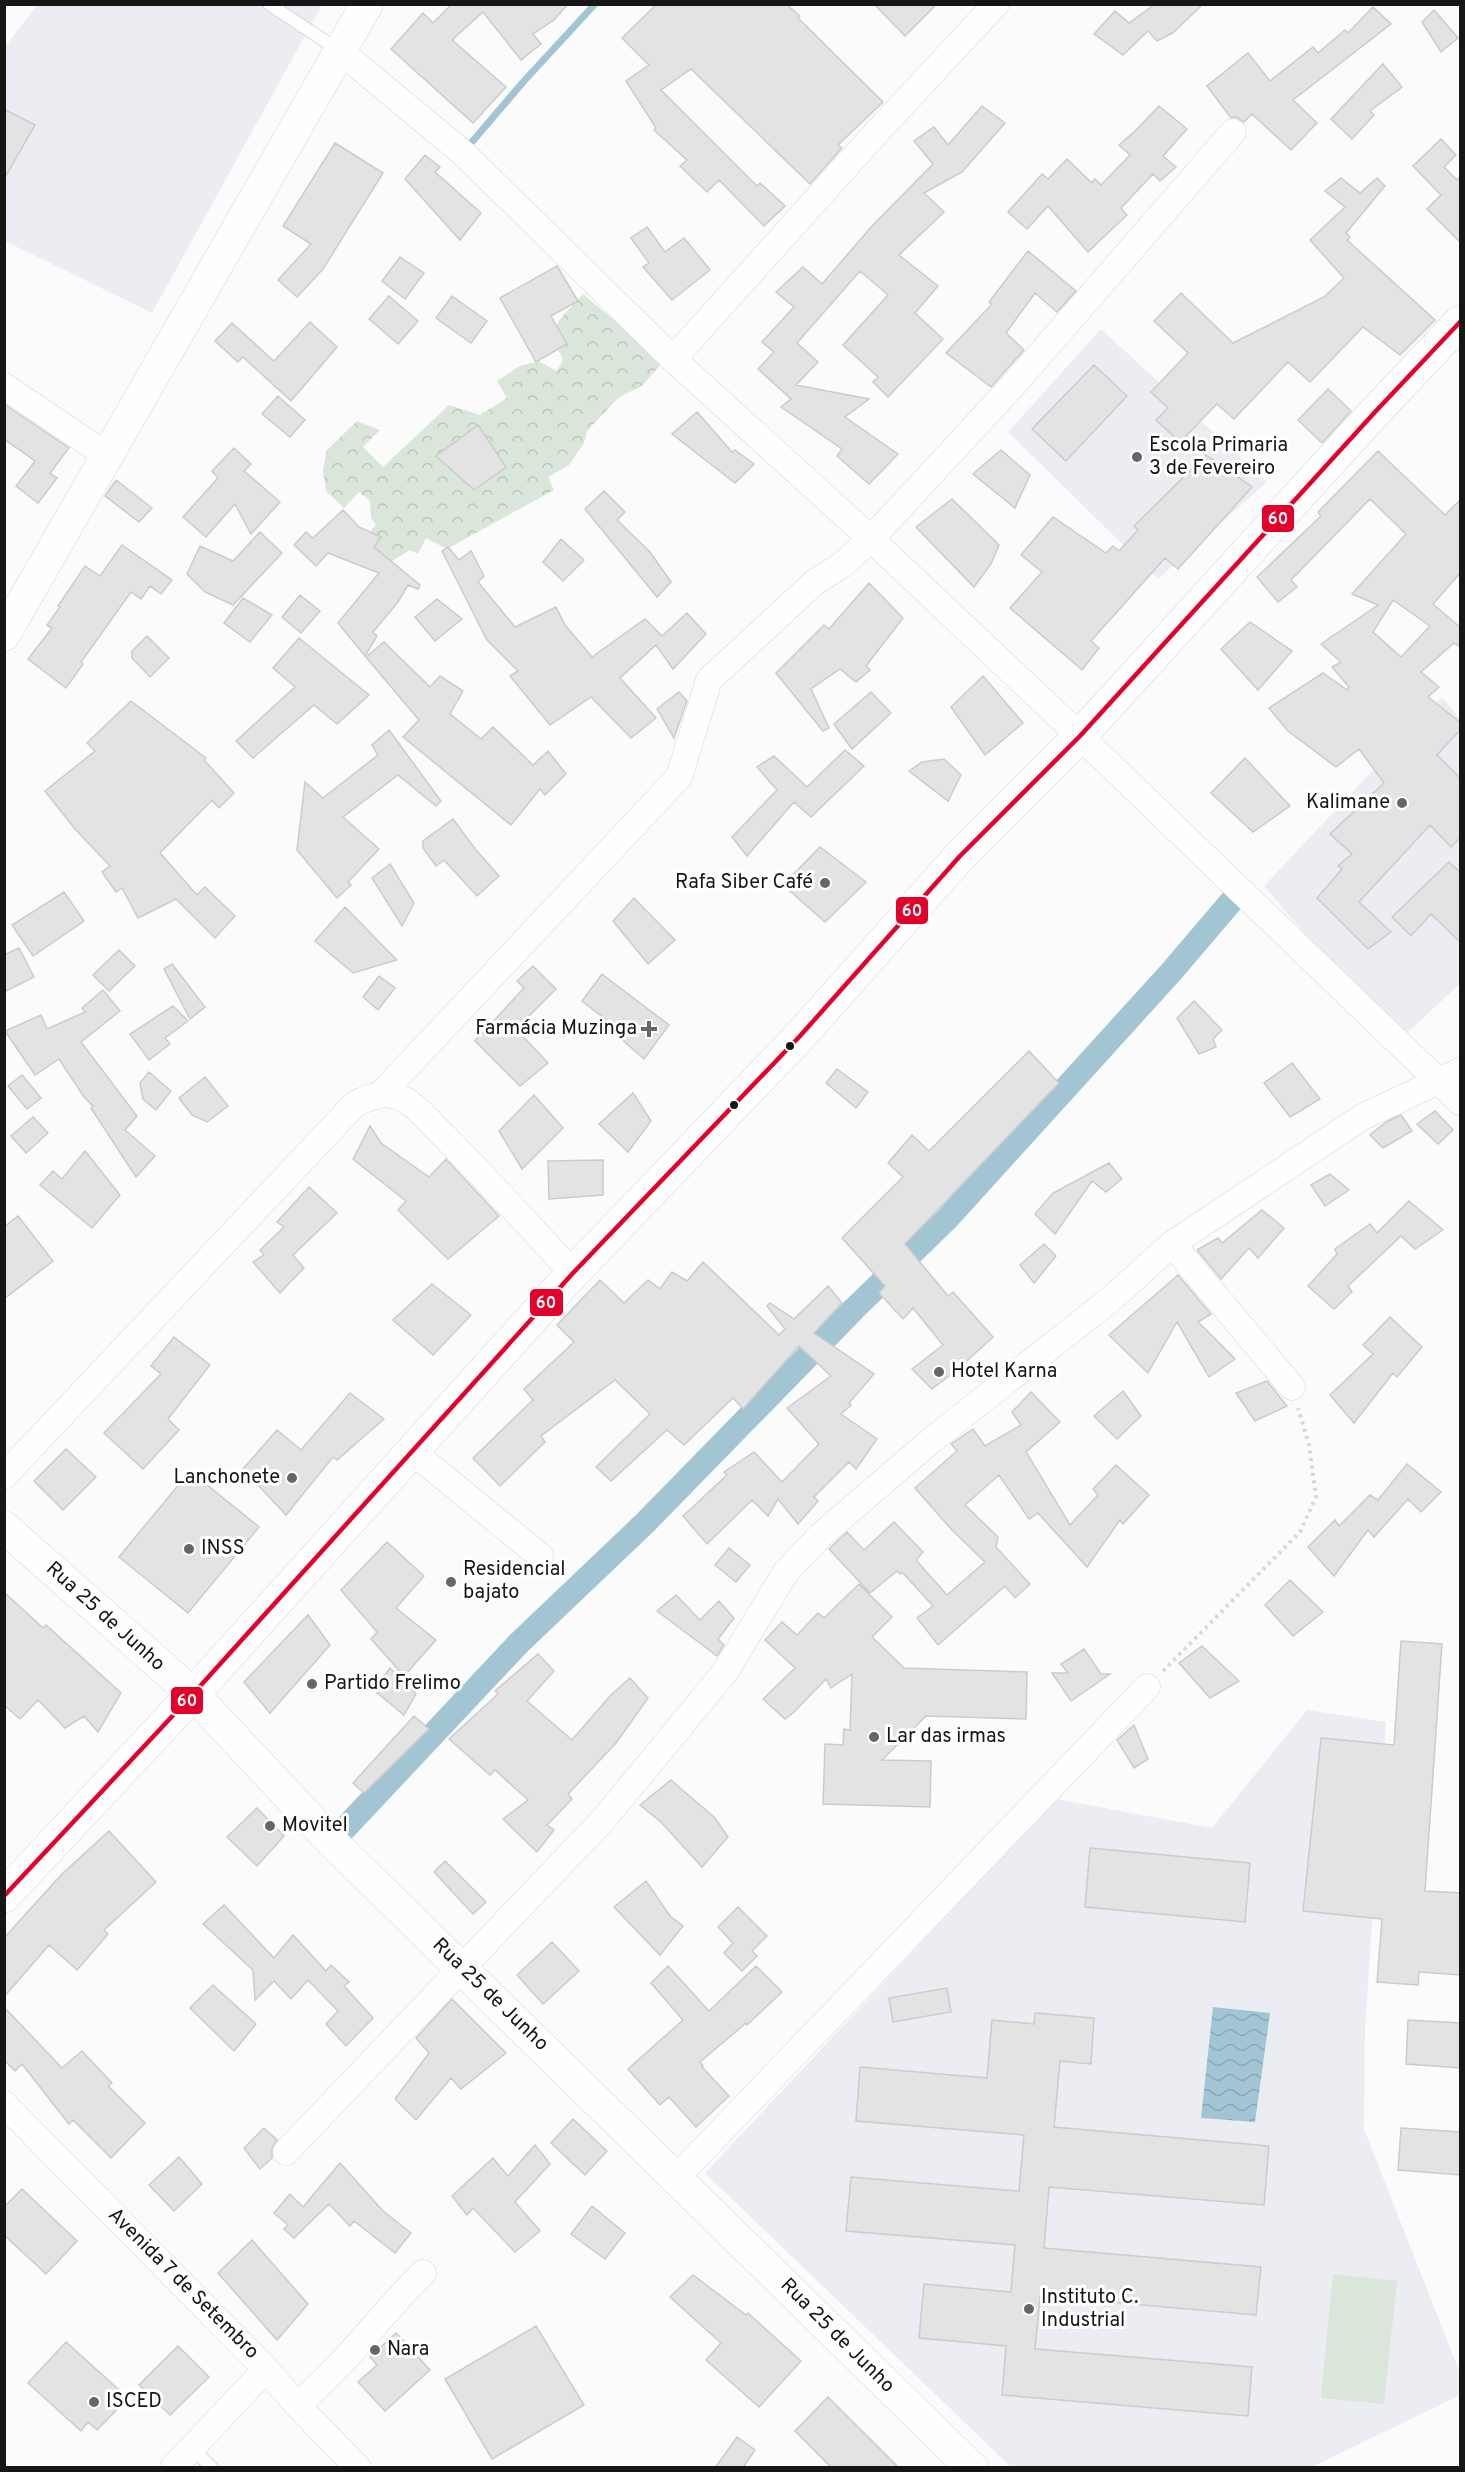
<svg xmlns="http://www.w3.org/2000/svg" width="1465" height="2472" viewBox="0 0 1465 2472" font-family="Overpass,sans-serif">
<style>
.built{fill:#ebedf2}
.green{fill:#dbe6da}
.park{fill:url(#park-crowns)}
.water{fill:url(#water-waves)}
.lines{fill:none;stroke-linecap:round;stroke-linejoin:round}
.stream{stroke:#a1c5d3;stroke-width:7}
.canal{stroke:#a1c5d3;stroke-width:24}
.building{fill:#e4e3e3;stroke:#cccbcc;stroke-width:1.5;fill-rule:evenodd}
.service-casing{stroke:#d6d6d7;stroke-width:14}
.minor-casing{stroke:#d6d6d7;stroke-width:27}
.tertiary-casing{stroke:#d6d6d7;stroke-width:33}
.primary-casing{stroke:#d6d6d7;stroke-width:34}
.path{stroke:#d7d7d7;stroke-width:4;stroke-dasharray:3 4.5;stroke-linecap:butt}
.service{stroke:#fefeff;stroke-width:12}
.minor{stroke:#fefeff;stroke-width:26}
.tertiary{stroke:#fefeff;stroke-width:32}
.primary{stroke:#fefeff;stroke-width:33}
.bus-1-casing{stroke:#fff;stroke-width:9}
.bus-1{stroke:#e4002b;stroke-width:4.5}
.poi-dot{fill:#666667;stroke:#fff;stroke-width:2}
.bus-dot{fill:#161617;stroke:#fff;stroke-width:2}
.labels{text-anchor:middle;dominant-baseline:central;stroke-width:6;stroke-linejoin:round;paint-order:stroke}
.poi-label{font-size:20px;fill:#161617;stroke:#fff;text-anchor:start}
.street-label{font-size:20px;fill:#161617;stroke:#fff}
.line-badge{stroke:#fff;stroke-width:2}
.badge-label{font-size:16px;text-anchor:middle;font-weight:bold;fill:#fff}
</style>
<defs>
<pattern id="park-crowns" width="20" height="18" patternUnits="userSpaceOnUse" patternTransform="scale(1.5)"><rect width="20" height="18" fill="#dbe6da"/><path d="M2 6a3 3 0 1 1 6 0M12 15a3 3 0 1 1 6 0" fill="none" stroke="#bbc5ba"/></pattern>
<pattern id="water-waves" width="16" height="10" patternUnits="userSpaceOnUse" patternTransform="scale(1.5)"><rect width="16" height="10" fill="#a1c5d3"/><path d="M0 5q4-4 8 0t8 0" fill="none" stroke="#8aa8b4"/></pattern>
</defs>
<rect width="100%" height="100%" fill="#fbfbfc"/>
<path class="built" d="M37,5H322L152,313L5,241L4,48Z
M1101,329L1267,482L1158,579L1008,432Z
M1442,697L1460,719V984L1397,1042L1264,886Z
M1307,1710L1386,1722L1365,2028L1364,2129L1460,2373V2395L1312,2467H1011L705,2173L1056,1799L1212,1828Z"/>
<path class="green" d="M1333,2274L1397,2281L1384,2404L1321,2398Z"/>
<path class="park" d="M583,294L663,362L642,386L619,397L587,431L584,443L569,465L548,477L554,490L447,549L426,538L418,554L410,550L384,566C375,556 377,544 369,533L376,525L371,518L370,501L359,492L344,508L326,491L323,470L327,450L357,421L380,430L363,447L383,467L449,405L480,415L507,398L497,381L520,366L538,361L557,371L563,360C546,323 559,322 583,294Z"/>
<path class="water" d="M1213,2007L1270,2013L1255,2122L1201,2118Z"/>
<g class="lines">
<path class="stream" d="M466,149L524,81L595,4"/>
<path class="canal" d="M332,1842L519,1643L646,1522L854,1309L947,1219L1172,971L1241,890"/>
</g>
<path class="building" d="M452,4H568L554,20L533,34L541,44L521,60L483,12L452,40L506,87L473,123L391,49L423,13L433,23Z
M657,4H786L800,16L798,18L883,102L838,145L842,148L810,184L691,69L661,90L757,186L760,183L785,206L764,226L719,180L707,192L680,166L687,160L654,130L656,128L626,81L649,65L622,38Z
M874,4H937L905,36Z
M1155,4H1203L1173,33L1157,41L1148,31L1123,55L1094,34L1115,11L1129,23Z
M1373,7L1391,24L1293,100L1317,123L1291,150L1252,114L1244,122L1236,117L1231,118L1207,86L1248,53L1270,81L1313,47L1318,53L1345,30L1348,33Z
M1434,10L1458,38L1441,52L1422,22Z
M1383,64L1402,87L1370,111L1374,115L1352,139L1331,119Z
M982,106L1005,123L962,172L924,193L944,212L899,255L938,286L915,313L943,339L888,397L873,382L878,377L843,345L888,295L860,271L797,343L818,362L796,385L869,399L845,417L898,454L869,484L837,456L842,449L781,407L791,399L758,369L774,352L762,342L794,307L776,292L803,267L822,284L872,226L933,164L914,141L934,127L948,145Z
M1159,106L1187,129L1163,156L1176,167L1160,181L1153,174L1121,208L1127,215L1088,252L1048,206L1027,229L1008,212L1042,174L1048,179L1067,159L1092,183L1095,179L1101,185L1130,155L1119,145L1135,131Z
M4,109L35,125L4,179Z
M1441,139L1456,155L1444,167L1457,180L1461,176V243L1427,209L1441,195L1413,166Z
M335,143L383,173L323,269L297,297L278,280L311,244L283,226Z
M425,155L440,167L435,172L481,213L460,240L405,179Z
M1341,178L1360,193L1377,178L1385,186L1346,233L1350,237L1347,240L1435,320L1400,355L1363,327L1310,382L1288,362L1234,419L1217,404L1180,442L1156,420L1168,408L1151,392L1188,353L1154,321L1181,293L1233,343L1324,297L1344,278L1310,240L1345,207L1325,191Z
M647,227L665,252L684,238L710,270L672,300L643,267L649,263L631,238Z
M1028,251L1076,291L1057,312L1035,293L1006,333L1024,350L991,387L946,353L992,304L989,302Z
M400,257L424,273L405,299L382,281Z
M557,266L578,301L551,316L567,344L536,362L500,298Z
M389,296L418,321L398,344L369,319Z
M452,296L487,321L471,343L436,318Z
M310,322L337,347L291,401L243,357L238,362L215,341L232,323L274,361Z
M1094,365L1127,396L1066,461L1032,429Z
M1328,389L1351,411L1322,443L1298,420Z
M278,396L305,420L290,437L262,414Z
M4,404L69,448L50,473L57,478L38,503L16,486L35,461L4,439Z
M697,412L732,452L735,450L754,464L735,483L672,434Z
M478,425L506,467L474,490L436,456Z
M234,448L251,464L244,471L280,502L251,534L235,504L206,537L183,517L218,478L212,471Z
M1001,450L1030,475L1015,508L973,474Z
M1378,451L1445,515L1461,499V572L1433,604L1461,628V647L1454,643L1421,672L1439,687L1428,697L1461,723V729L1437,755L1461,779V837L1451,847L1430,825L1359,902L1391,932L1368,949L1317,898L1342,869L1338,866L1352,854L1330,834L1384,783L1359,749L1336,767L1288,731L1269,708L1323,673L1347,690L1349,687L1332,667L1341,662L1321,644L1378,605L1352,594L1406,534L1370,499L1291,580L1297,587L1278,602L1257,577L1321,516L1318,512ZM1393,600L1430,626L1401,657L1373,632Z
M1206,455L1252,487L1178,569L1165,558L1091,641L1099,648L1082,670L1010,608L1042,572L1021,555L1053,517L1106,553L1113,546L1119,551L1138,530L1134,526Z
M116,480L152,508L139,522L105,496Z
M604,491L625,512L617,520L650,552L671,582L657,597L585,509Z
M952,499L999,545L991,564L974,587L916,527Z
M343,510L359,527L381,537L374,547L420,585L418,589L408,585L398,602L373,632L377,636L365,656L338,623L379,573L328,553L316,566L294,545L306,532L313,538Z
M260,532L282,553L233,605L205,592L187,574L200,546L233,561Z
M561,539L584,560L563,581L543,562Z
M122,545L172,580L161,594L150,586L141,599L131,592L81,662L83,664L66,688L28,659L52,628L47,625L60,607L58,606L85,566L100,576Z
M448,547L459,560L471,551L484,576L478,582L515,627L556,607L565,625L592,657L645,619L662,636L687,613L706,634L673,669L656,645L620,678L656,718L631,738L591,697L550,725L510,676L518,671L487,640L442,551Z
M869,583L903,618L866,666L870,670L856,682L840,669L811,689L829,728L823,731L776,673L824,625L829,629Z
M300,595L320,611L301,633L282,617Z
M243,598L272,615L250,642L224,623Z
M437,599L462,619L435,641L415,617Z
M1250,622L1292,651L1258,690L1221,649Z
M147,636L169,658L150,677L132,658V651Z
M299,638L369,695L337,724L314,705L253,758L236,741L295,687L273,668Z
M384,642L430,687L440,676L463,691L450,714L481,739L493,727L533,765L548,751L566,774L545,795L540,789L511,825L403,737L419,720L366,657Z
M983,676L1023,723L985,755L951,707Z
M679,692L687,701L674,738L657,709Z
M871,692L891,713L852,749L834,724Z
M131,701L206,758L204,760L234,793L219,808L212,800L160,853L197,895L205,887L235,916L215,938L176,899L138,918L122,888L116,892L102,872L110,866L75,829L45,791L95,751L87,743Z
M389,730L441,801L436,806L398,775L343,817L379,849L348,882L351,885L337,898L297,850L305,782L323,798L378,755L372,745Z
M845,750L864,766L811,817L794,802L747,856L732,837L777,790L757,767L774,756L807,787Z
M1245,758L1290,806L1253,832L1211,793Z
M944,759L961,775L948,801L909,771L922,762Z
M453,819L476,850L499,876L477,896L444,860L436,866L423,848V841Z
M820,847L866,882L825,922L783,885Z
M1449,862L1461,873V943L1431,914L1411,936L1392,917Z
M390,864L414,903L402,926L372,878Z
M64,892L84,921L33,956L12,925Z
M634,898L675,940L648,964L613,921Z
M345,907L384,947L397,960L353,973L315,941Z
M19,948L34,977L4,992V955Z
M119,950L135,966L109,991L93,975Z
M172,964L205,1007L190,1019L164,969Z
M533,966L556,989L516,1029L548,1063L520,1086L475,1041L524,988L517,981Z
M602,974L669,1025L644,1059L619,1037L623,1033L582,1001Z
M379,976L395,988L378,1010L363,997Z
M103,990L120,1011L81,1042L137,1116L125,1130L155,1156L136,1177L91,1108L93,1106L84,1097L59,1059L35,1075L5,1031L41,1015L47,1029L85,1012L82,1008Z
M1194,1001L1222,1030L1213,1039L1216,1047L1199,1054L1177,1018Z
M173,1006L188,1021L165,1038L170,1044L149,1060L130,1034Z
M1029,1051L1059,1083L905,1244L948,1296L953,1292L993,1337L958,1369L932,1389L912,1369L943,1345L913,1308L903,1319L879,1293L885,1286L842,1238L903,1177L888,1163L912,1135L929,1151Z
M1292,1063L1320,1099L1290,1117L1264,1083Z
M837,1069L868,1092L856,1108L826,1083Z
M149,1072L171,1091L156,1110L143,1099L140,1083Z
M22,1075L41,1098L27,1109L8,1086Z
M205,1077L228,1106L207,1122L192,1115L179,1098Z
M633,1093L651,1121L628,1152L599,1124Z
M534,1095L563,1128L522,1169L499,1131Z
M1435,1111L1453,1130L1438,1144L1417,1124Z
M1401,1115L1412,1131L1383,1148L1370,1135L1386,1122Z
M33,1117L48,1133L26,1153L11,1136Z
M370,1126L381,1143L429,1177L446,1159L499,1216L448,1259L398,1210L406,1201L353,1159Z
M85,1151L120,1195L92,1228L40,1185L53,1171L62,1179Z
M603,1160V1195L549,1199L548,1161Z
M1109,1163L1122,1179L1106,1192L1092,1181L1055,1234L1035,1214L1053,1193Z
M1330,1174L1349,1190L1325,1206L1311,1185Z
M309,1187L337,1213L293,1255L304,1268L280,1293L253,1262L264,1255L260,1250L284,1227L277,1222Z
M1409,1201L1443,1230L1415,1249L1401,1236L1348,1286L1352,1292L1334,1309L1308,1286L1337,1254L1335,1249L1370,1224L1377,1233Z
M1262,1210L1284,1228L1258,1258L1249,1248L1221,1279L1197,1250L1218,1238L1222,1243Z
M18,1216L53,1261L4,1299V1227Z
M1044,1244L1056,1256L1034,1283L1020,1265Z
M703,1262L779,1335L785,1329L767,1306L770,1303L794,1319L828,1286L842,1303L814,1333L874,1374L849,1403L851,1405L841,1414L877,1439L856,1469L849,1462L814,1497L818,1501L798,1524L778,1499L768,1516L752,1500L707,1544L683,1516L727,1475L724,1472L754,1452L782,1482L819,1444L787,1408L831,1376L799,1346L743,1409L733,1398L684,1445L667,1430L611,1481L596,1467L650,1414L615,1380L541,1436L545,1442L500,1486L473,1458L533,1400L524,1389L574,1342L557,1325L600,1280L624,1303L648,1280L660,1289L672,1272L687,1281Z
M1178,1275L1211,1314L1198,1322L1235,1359L1209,1377L1177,1322L1148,1373L1109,1335Z
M432,1284L471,1315L433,1355L393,1320Z
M1390,1317L1422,1347L1397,1377L1393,1373L1354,1423L1330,1395L1373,1354L1363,1345Z
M174,1337L210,1365L168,1419L179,1430L143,1469L104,1433L161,1374L151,1366Z
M1267,1381L1287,1406L1255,1421L1236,1393Z
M1123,1391L1141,1416L1117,1439L1094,1416Z
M1031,1392L1060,1422L1026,1452L1070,1525L1098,1495L1093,1489L1116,1465L1149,1495L1123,1524L1120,1520L1087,1567L1038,1513L1029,1519L999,1475L965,1505L998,1537L996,1547L1030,1584L1015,1598L1005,1586L938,1645L917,1618L933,1606L902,1572L900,1574L897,1571L870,1593L829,1549L847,1532L864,1550L894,1522L923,1552L916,1560L947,1595L985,1562L951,1529L915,1488L957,1451L951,1444L973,1429L985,1446L1021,1425L1012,1412Z
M350,1393L384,1419L337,1460L333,1457L286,1515L243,1469L277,1430L301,1450Z
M66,1449L96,1477L63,1510L34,1481Z
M1407,1464L1441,1492L1421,1512L1408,1499L1374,1537L1368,1530L1334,1576L1308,1547L1335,1520L1339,1526L1370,1495L1378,1500Z
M190,1471L259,1527L188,1613L119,1557Z
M387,1542L424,1576L396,1608L436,1640L404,1676L371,1639L377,1632L341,1590Z
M729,1548L750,1565L736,1582L715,1565Z
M1290,1580L1323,1612L1293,1636L1265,1605Z
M859,1584L892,1617L872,1637L904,1668L1027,1672L1026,1719L926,1716L882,1760L931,1761L930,1807L823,1804L825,1744L843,1745L844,1729L850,1730L852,1674L831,1688L826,1679L793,1713L785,1719L763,1699L795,1668L765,1640L782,1622L797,1635L818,1613L824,1618Z
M4,1592L43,1628L46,1625L121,1693L98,1732L84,1716L65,1728L38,1700L20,1719L4,1705Z
M676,1595L700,1620L719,1601L734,1618L718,1639L724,1645L717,1656L657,1611Z
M308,1615L330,1645L270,1713L244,1682Z
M1401,1641L1442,1644L1425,1891L1461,1893V1975L1419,1972L1418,1985L1377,1982L1382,1919L1303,1911L1321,1738L1394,1745Z
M1202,1646L1239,1681L1210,1698L1179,1663Z
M1084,1649L1101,1674H1110L1071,1701L1052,1673H1068L1061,1664Z
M538,1654L554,1671L527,1701L572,1740L610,1696L630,1678L648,1698L616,1743L568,1794L572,1799L547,1825L554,1830L537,1852L503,1819L528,1800L495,1770L490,1775L449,1739L498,1694L495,1691Z
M390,1668L416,1694L404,1715L374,1690Z
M414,1716L429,1729L364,1793L353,1783Z
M1134,1725L1148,1759L1134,1768L1117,1740Z
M671,1780L715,1818L728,1837L702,1867L661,1822L640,1805Z
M257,1808L284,1836L257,1866L227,1837Z
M109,1831L156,1882L104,1930L108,1934L77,1970L49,1945L4,1997V1938L61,1875Z
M1090,1848L1250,1863L1245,1922L1085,1907Z
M445,1861L486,1902L473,1914L434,1872Z
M646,1881L670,1916L683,1926L660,1955L614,1907Z
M224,1905L274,1958L293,1935L326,1971L331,1965L349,1982L344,1986L373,2018L346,2046L326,2024L338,2011L308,1980L291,1999L274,1981L255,2000L253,1970L203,1924Z
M738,1907L767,1936L752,1951L757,1956L742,1971L724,1953L733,1943L718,1927Z
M552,1942L579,1971L543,2004L517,1975Z
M668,1966L709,2011L756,1966L782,1992L747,2025L746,2023L700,2062L703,2066L702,2067L729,2096L696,2127L669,2097L660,2105L628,2069L683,2020L651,1983Z
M213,1985L256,2024L234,2051L190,2008Z
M947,1988L951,2012L893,2022L889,1998Z
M452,1999L506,2053L461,2089L451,2078L416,2120L395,2099L429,2053L416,2038Z
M4,2007L62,2068L82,2051L112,2083L108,2086L145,2123L111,2158L73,2120L69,2124L22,2064L15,2071L4,2060Z
M1035,2013L1094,2018L1091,2064L1060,2061L1054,2127L1269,2146L1264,2205L1049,2187L1044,2248L1261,2267L1256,2315L1040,2296L1035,2349L1252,2367L1248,2416L1002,2395L1006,2346L919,2338L924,2284L1011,2292L1015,2245L846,2231L851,2177L1019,2191L1024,2135L856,2121L860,2067L987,2078L992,2020L1034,2024Z
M1408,2020L1461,2023V2068L1406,2064Z
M573,2119L607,2151L585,2175L551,2143Z
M264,2128L277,2140L272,2148V2158L260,2169L244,2148Z
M1401,2128L1461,2132V2175L1398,2170Z
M535,2145L550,2164L515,2202L540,2231L515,2252L473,2208L467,2215L452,2196L493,2158L508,2176Z
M179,2157L202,2184L174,2211L149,2185Z
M340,2163L383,2211L411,2233L395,2253L354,2221L350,2226L329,2204L294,2238L284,2229L288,2225L274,2213L290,2194L303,2207Z
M22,2189L77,2241L46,2274L4,2235V2207Z
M592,2206L625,2233L605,2259L571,2234Z
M252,2240L308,2304L277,2340L218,2273Z
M693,2275L746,2315L748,2313L801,2361L759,2407L706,2360L721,2343L670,2297Z
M536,2326L584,2405L492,2459L445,2379Z
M396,2333L430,2370L385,2411L358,2382L377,2365L370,2357Z
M66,2342L128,2398L97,2430L88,2422L81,2431L28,2383Z
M178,2346L209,2377L170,2415L139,2385Z
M828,2397L899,2468H832L795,2431Z
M737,2437L755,2450L743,2468H715Z"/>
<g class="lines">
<g class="service-casing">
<path id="service" d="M269,4L340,51
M192,2448L212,2468"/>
</g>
<g class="minor-casing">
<path id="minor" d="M340,51L463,153L673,359L871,539L1080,736L1460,1102
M673,359L876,133L996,4
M4,386L109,457
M382,1093L679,777L709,680L815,582L842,565L871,539L1016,382L1233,132
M1172,1244L1292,1387
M413,1452L540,1556
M4,1476L355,1104C370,1097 382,1091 399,1097C416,1104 430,1123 444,1136C488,1180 530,1227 573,1273
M4,2104L266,2369L297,2405L358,2468
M286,2152L603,1820L725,1672L786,1572L820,1536L933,1439L1111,1299L1172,1244L1362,1117L1460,1071
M677,2177L1147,1687
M297,2405C344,2367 379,2316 423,2273
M173,2468L266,2369"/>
</g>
<g class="tertiary-casing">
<path id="tertiary" d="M4,635L367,4
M4,1527L193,1694L332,1842L972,2468"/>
</g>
<g class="primary-casing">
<path id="primary" d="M4,1896L193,1694L573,1273L800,1036L960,856L1080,736L1375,412L1460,322"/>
</g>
<path class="path" d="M1163,1671L1300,1532L1316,1497L1309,1445L1298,1408"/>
<use href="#service" class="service"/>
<use href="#minor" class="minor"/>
<use href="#tertiary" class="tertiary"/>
<use href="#primary" class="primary"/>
<g class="bus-1-casing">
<path id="bus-1" d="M4,1896L193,1694L573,1273L800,1036L960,856L1080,736L1375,412L1460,322"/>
</g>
<use href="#bus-1" class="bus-1"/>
</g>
<g class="poi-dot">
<circle cx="1137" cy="457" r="6"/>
<circle cx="1402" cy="803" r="6"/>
<circle cx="825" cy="883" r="6"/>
<path d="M646 1020h6v6h6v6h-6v6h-6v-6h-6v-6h6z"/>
<circle cx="939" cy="1372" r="6"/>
<circle cx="292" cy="1478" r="6"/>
<circle cx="189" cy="1549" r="6"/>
<circle cx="451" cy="1582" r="6"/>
<circle cx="312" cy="1684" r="6"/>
<circle cx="874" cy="1737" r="6"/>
<circle cx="270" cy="1826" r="6"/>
<circle cx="1029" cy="2309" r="6"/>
<circle cx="375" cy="2350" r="6"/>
<circle cx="94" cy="2402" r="6"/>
</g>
<g class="bus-dot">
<circle cx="790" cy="1046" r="5"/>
<circle cx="734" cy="1105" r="5"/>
</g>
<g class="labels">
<g class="poi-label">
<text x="1149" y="446">Escola Primaria<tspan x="1149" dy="23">3 de Fevereiro</tspan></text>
<text x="1390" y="803" text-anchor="end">Kalimane</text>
<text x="813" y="883" text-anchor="end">Rafa Siber Café</text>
<text x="637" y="1029" text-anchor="end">Farmácia Muzinga</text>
<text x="951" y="1372">Hotel Karna</text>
<text x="280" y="1478" text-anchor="end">Lanchonete</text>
<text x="201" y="1549">INSS</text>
<text x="463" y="1570">Residencial<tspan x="463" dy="23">bajato</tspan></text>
<text x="324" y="1684">Partido Frelimo</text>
<text x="886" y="1737">Lar das irmas</text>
<text x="282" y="1826">Movitel</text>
<text x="1041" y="2298">Instituto C.<tspan x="1041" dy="23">Industrial</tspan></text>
<text x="387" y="2350">Nara</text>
<text x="106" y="2402">ISCED</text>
</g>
<g class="street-label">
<text transform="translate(105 1617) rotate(42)">Rua 25 de Junho</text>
<text transform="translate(490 1995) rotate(44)">Rua 25 de Junho</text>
<text transform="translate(183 2284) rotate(45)">Avenida 7 de Setembro</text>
<text transform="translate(837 2336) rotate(45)">Rua 25 de Junho</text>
</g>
</g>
<g class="line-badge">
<rect x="1261" y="504" width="34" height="29" rx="6" fill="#e4002b"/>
<rect x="895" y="896" width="34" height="29" rx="6" fill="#e4002b"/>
<rect x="529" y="1288" width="35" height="29" rx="6" fill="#e4002b"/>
<rect x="170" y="1686" width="34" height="29" rx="6" fill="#e4002b"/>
</g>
<g class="badge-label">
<text x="1278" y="524">60</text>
<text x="912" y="916">60</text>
<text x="546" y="1308">60</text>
<text x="187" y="1706">60</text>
</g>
<rect width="1465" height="2472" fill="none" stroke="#161617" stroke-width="12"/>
</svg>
